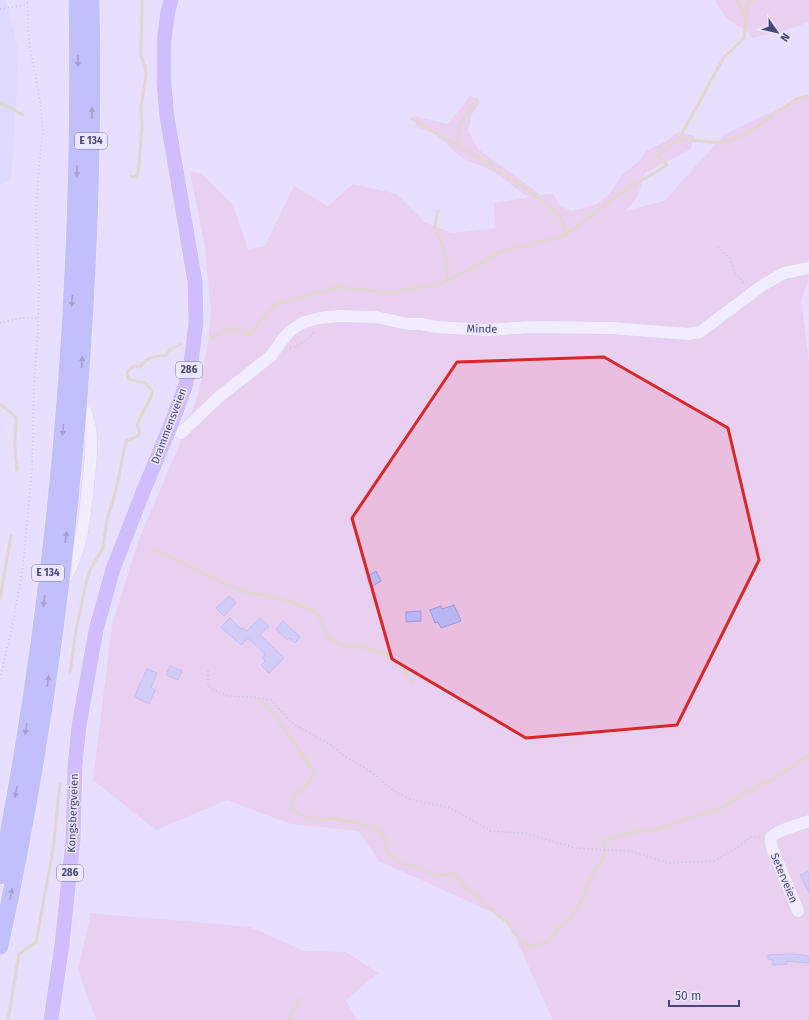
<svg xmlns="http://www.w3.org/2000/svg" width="809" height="1020" viewBox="0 0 809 1020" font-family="'Fira Sans',sans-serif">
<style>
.commercial{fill:#d3d5fe}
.green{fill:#eabedf}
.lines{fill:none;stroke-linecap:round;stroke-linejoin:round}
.stream{stroke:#d9cd9a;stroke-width:3}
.building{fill:#b9b6f3;stroke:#9996e6}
.minor-casing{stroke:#c5c0e6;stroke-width:13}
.major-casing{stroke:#fff;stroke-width:16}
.highway-casing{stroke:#fff;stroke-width:18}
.path{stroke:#9c9ad8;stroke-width:1.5;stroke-dasharray:1 3;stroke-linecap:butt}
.minor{stroke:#fff;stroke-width:12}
.major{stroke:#b295ff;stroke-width:15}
.highway{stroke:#939cfa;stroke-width:17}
.oneway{fill:#56578f}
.marked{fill:none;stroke:#d62828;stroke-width:3;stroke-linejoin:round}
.labels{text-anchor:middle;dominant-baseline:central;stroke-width:3;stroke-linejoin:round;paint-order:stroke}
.shield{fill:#ede6ff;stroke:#79769e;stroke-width:1}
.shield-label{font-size:10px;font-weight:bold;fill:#474674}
.street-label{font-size:11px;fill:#474674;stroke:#ede6ff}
</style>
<rect width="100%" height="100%" fill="#e7dffd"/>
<path class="commercial" d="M0,0H6L19,54L11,180L0,185Z"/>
<path class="green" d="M715,0H809V22L783,31L752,38L746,29L745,30C728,20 724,17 715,0Z
M809,94V278L801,300L809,361V1020H553L507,919L379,861L358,831L291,824L227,800L156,830L93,780L112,625L139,539L184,434L197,398L202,377L208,344L211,311L205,247L190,171L202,174L233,205L248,249L265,246L294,186L328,206L353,184L397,194L424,222L452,233L495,228L494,203L530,197L523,194L500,176L485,167L466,161L435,134L416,127L414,116L447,124L461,108L470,96L481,101L472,114L468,131L478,149L541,195L553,194L560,206L572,211L597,204L609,194L623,174L639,161L646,151L668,140L678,132L694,136L691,149L645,173L637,198L625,211L664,201L725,134Z
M91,913L250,927L304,951L346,952L378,973L346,1000L356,1020H96L78,970Z"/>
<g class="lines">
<path class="stream" d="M737,0L746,18
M0,104L11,108L23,115
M412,119L491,165L543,201L563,221L566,235
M679,139L724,57L744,38L748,3L754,0
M457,145L460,125L477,99
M131,176L135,177L138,173L142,128L141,108L146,75L145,65L141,56L142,0
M438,211C432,230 437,233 444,249C447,258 446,272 447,281
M210,339L229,328L249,334L276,304L338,287L390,293L443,283L505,250L566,235L621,193L667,165L657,155L679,139L722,143L748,133L796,99L809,96
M0,404L16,417C17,427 14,437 15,447C15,455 17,462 17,470
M150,551H159L238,590L246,592L270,596L294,603L315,612L319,616L328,637L343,646L363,647L389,656L396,662L413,683
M0,599L11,536
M70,673L76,630L87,579L91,568L103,548L107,520L117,486L126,441L138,436L140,433L137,424L151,397L152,391L145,382H138L129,379L127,375L128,371L134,366L140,367C148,356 155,357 166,355L170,349L181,344
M260,701L272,712L315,773L303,789L294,795L291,808L304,816L307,819L318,820L337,818L344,821H351L362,824L366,826L378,829L384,836L388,854L394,857L399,863L423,869L429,873L438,876L448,874L455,875L471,893L476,894L486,905L509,924L513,932L521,941L527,945H534L548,943L560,926L571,919L581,901L589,882L600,862L604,857L606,850L602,842C614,835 638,830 652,831L691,817L702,815L723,807L761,784L774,779L809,755
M8,1020L19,954L36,942L53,850L60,784
M288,1020L301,998"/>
</g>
<path class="building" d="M376,571L381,581L371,587L366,577Z
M229,596L236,603L224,616L216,608Z
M454,605L461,621L441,628L438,622L435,623L430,610L441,606L442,609Z
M421,611V621L406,622V612Z
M230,618L241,629L243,628L247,631L260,618L269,626L260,635L284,658L269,673L261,665L265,661L262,658L265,654L248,638L241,645L221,627Z
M283,621L300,637L295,643L289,638L287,640L276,629Z
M170,666L182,671L178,680L166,675Z
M147,669L157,673L151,688L155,690L149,704L134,697Z
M809,871V893L800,875Z
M792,954L809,956V963L787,961V964L773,965V960L768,959V955Z"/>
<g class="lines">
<g class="minor-casing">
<path id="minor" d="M170,427L181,433L220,396L271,356L283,339L291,330L304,322L320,318L340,316L376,317L408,324H421L436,327L487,330L531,327L612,328L688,334L700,332L763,285L784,273L809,268
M63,583C82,550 85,521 88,484C90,469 92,453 91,438C91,425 86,411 81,400
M798,911L772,848C771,845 770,841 771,838C774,831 801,824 809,821"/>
</g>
<g class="major-casing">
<path id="major" d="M51,1020L62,944L73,840L75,765L79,726L96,630L113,569L143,492L170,427L185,387L191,363L196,322L195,282L167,117L164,84V41L168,11L171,0"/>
</g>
<g class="highway-casing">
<path id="highway" d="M0,876C57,588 82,293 77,0
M0,946C46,736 73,521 85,306C91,204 93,102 91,0"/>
</g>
<path class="path" d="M0,9L27,5
M718,247L730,258L735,273L746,285
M0,323L21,318H38
M290,348C301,346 308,340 315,331
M208,671V686L218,692L228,696L252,697L271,700L293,724L333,746L343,755L370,771L394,791L409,799L450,808L491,831L524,833L576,848L606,850L631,851L669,863L715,861L741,845L751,837H760
M0,679L14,618L23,565L32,469L34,384L38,331L39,281L36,213L39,167L43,130L40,102L29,41L27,0"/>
<use href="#minor" class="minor"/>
<use href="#major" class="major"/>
<use href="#highway" class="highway"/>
</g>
<defs><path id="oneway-solid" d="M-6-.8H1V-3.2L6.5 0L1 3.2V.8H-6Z"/></defs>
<g class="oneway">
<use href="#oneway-solid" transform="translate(78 61) rotate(90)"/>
<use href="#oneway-solid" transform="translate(92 113) rotate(-89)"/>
<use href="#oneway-solid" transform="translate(77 171) rotate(92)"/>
<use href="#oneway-solid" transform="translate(72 301) rotate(93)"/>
<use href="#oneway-solid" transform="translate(82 362) rotate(-86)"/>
<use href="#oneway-solid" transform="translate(63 430) rotate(95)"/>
<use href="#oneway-solid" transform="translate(66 537) rotate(-84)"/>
<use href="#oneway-solid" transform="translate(44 601) rotate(97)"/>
<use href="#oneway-solid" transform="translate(48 681) rotate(-82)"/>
<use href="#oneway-solid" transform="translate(26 729) rotate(99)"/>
<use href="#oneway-solid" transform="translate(16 792) rotate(100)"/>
<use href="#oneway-solid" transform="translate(11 894) rotate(-79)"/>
</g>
<path d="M0 0H809V1020H0ZM604,357L728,428L759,560L677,725L526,738L392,659L352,518L457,362Z" fill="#e7dffd" fill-opacity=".55" fill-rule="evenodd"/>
<path class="marked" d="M604,357L728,428L759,560L677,725L526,738L392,659L352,518L457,362Z"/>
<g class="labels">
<g class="shield">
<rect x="75" y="133" width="32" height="16" rx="3"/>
<rect x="176" y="362" width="26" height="16" rx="3"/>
<rect x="32" y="565" width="32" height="16" rx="3"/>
<rect x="57" y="865" width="26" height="16" rx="3"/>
</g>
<g class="shield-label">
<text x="91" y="141">E 134</text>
<text x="189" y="370">286</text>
<text x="48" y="573">E 134</text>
<text x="70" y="873">286</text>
</g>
<g class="street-label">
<text transform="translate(482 329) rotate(1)">Minde</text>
<text transform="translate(169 426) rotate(-69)">Drammensveien</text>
<text transform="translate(73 813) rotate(-88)">Kongsbergveien</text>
<text transform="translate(784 878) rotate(67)">Seterveien</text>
</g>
</g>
<g transform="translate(777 32) rotate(124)" stroke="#ede6ff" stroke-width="3" paint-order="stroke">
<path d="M0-3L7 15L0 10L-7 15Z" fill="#474674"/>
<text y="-6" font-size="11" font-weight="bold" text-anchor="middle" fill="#474674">N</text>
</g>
<path d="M669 1000v6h70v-6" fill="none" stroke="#474674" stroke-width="2"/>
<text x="675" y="1000" font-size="12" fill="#474674" stroke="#ede6ff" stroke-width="3" paint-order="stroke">50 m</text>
</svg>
